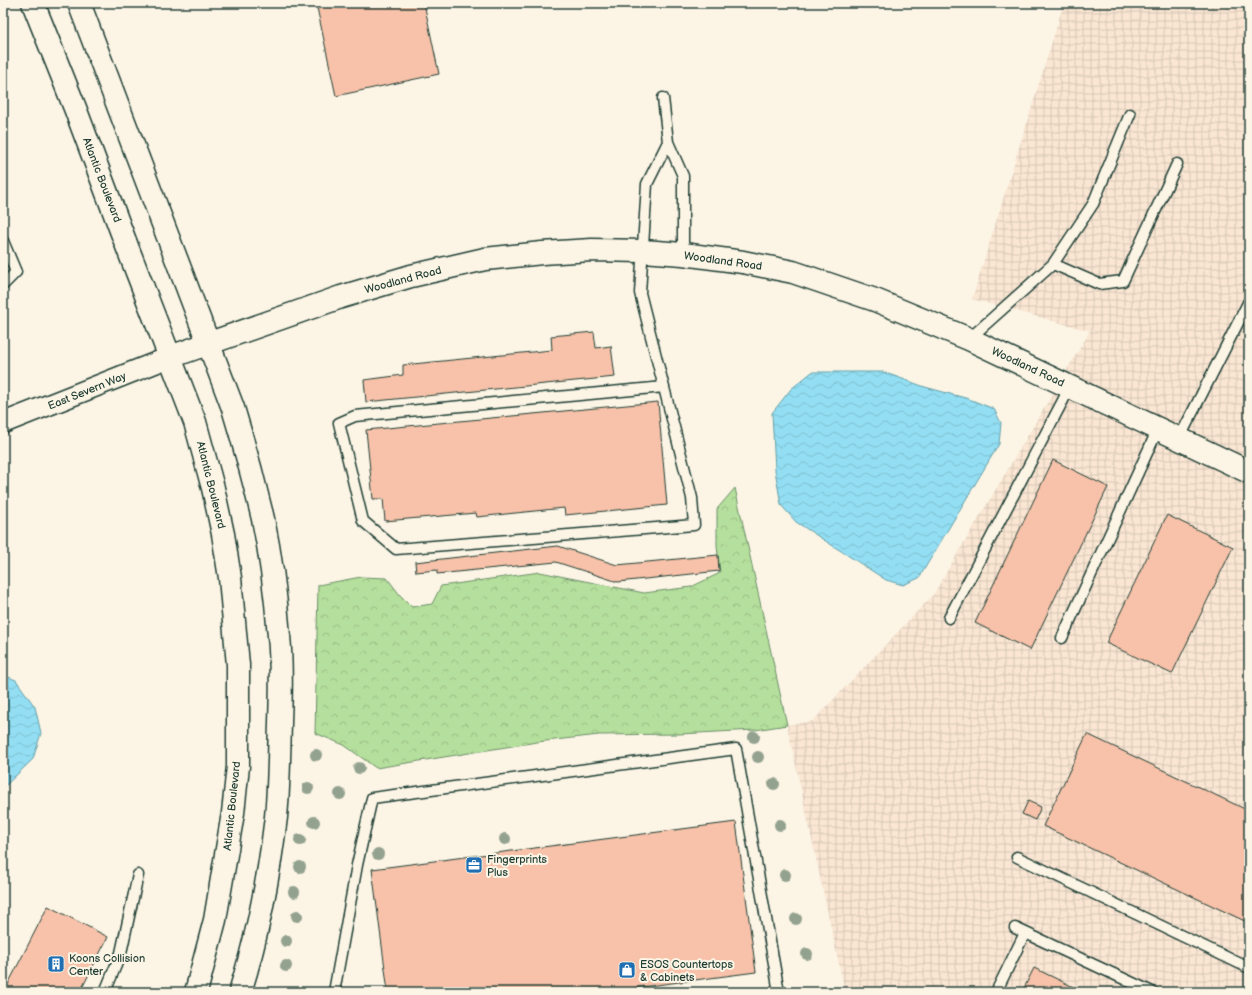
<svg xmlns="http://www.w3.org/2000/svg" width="1252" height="995" viewBox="0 0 1252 995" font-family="'Balsamiq Sans',sans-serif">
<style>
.industrial{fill:url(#industrial-grid)}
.forest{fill:url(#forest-crowns);stroke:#6a8e68}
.water{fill:url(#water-waves);stroke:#659ea7}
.building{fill:#f7c2a9;stroke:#1f3d34}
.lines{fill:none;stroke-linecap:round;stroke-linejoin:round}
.lane-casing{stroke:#1f3d34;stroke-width:13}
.street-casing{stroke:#1f3d34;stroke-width:23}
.secondary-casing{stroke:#1f3d34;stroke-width:25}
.lane{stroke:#fcf5e5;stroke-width:10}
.street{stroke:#fcf5e5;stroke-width:20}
.secondary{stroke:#fcf5e5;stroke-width:22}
.tree{fill:#93a18f}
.labels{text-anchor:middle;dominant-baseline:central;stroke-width:4;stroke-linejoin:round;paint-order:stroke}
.street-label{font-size:11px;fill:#1f3d34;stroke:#fcf5e5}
.poi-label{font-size:11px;fill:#1f3d34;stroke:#fcf5e5;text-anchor:start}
</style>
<defs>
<pattern id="industrial-grid" width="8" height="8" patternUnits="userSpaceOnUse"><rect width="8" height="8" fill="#fae6d3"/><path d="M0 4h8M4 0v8" fill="none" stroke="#d6c6b6"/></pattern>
<pattern id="forest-crowns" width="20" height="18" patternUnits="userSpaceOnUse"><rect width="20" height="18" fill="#b5df9c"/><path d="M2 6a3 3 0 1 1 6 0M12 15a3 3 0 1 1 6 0" fill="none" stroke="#9bc087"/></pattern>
<pattern id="water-waves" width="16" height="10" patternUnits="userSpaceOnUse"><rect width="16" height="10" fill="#93def3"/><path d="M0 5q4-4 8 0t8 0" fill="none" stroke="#7ebfd1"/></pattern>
</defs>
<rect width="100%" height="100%" fill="#fcf5e5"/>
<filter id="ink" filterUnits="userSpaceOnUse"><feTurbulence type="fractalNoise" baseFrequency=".025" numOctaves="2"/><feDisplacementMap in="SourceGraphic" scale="8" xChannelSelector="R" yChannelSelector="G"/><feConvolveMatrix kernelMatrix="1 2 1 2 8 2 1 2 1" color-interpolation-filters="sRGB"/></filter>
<g filter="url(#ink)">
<path class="industrial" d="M1064,3H1249V992H845L787,725L813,721L933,595L1090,331L972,299Z"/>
<path class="forest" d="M735,488L787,725L755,730L679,734L599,735L537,742L376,768L344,745L315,733L318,585L361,577L387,578L400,595L412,607L432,604L441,586L540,572L644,593L691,587L720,573L717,546V509Z"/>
<path class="water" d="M812,372H883L925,387L969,399L994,409L1001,423L999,444L919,578L903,585L886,580L796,522L781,505L775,470L772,413L791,389Z
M3,675L16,680L35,707L41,733L33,759L3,788Z"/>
<path class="building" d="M316,3H424L439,74L336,96Z
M594,332L596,348L611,346L615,377L366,402L364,380L403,375V365L552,350L551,336Z
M658,402L667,505L565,515L564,508L477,517L476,513L385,521L383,499H373L366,430Z
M1053,460L1108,487L1030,650L975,623Z
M1167,515L1233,547L1172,674L1106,643Z
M558,546L617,565L718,555L719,571L618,582L556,562L437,574V570L416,572L415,562Z
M1087,734L1249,811V923L1043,826Z
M1028,801L1041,807L1035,820L1022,814Z
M736,822L756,972L603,992H388L372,869Z
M48,906L108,937L80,992H4Z
M1034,968L1084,992H1022Z"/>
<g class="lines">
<g class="lane-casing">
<path id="lane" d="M663,98L668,142L683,176V254
M3,241L16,272L3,285
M1053,264L1099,284L1123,281L1177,164
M969,339L1053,264L1093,204L1130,114
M664,387L355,416L339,423L363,521L396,549L694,525L692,498L640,293L647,184L668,142
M1179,439L1249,301
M949,618L1070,387
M1062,638L1158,429
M1017,857L1249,968
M1015,928L1152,992
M105,992L121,953L138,875
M334,992L357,865L372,798L736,749L779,992
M996,992L1025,933"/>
</g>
<g class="street-casing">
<path id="street" d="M3,423L170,357"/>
</g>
<g class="secondary-casing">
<path id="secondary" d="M33,3L75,108L128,249L195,422L213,488L223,534L230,578L238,665V766L233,813L215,920L196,992
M79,3L233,408C244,444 254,481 263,519C271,557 276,597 279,636C282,665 281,694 280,723C279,755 279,786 276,817C269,876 258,935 240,992
M170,357L341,297L411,276L485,259L542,253L592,250L643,251L683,254L743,262L793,272L875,300L969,339L1249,472"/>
</g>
<use href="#lane" class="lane"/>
<use href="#street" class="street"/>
<use href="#secondary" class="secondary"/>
</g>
<g class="tree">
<circle cx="754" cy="737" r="6"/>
<circle cx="316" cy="755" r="6"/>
<circle cx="758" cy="757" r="6"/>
<circle cx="359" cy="768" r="6"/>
<circle cx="774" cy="784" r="6"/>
<circle cx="308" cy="788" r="6"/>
<circle cx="340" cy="794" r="6"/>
<circle cx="314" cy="822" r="6"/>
<circle cx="780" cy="825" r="6"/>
<circle cx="505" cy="839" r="6"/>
<circle cx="300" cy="840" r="6"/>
<circle cx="378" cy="854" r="6"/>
<circle cx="300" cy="867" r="6"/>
<circle cx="785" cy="875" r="6"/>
<circle cx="294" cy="892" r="6"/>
<circle cx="297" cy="916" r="6"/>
<circle cx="796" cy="919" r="6"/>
<circle cx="286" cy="941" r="6"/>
<circle cx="807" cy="954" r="6"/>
<circle cx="286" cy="966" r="6"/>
</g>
</g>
<defs>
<g id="office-square" transform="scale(0.9)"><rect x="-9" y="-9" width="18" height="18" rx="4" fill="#1f6fb2" stroke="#fcf5e5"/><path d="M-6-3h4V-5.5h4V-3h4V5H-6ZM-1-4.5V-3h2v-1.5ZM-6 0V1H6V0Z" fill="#fff"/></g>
<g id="building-square" transform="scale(0.9)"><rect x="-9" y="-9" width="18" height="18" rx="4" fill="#1f6fb2" stroke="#fcf5e5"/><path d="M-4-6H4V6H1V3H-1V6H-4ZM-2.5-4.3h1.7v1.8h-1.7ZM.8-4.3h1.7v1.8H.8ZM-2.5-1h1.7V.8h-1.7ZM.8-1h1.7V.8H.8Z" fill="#fff"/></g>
<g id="shop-square" transform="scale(0.9)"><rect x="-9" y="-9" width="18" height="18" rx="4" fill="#1f6fb2" stroke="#fcf5e5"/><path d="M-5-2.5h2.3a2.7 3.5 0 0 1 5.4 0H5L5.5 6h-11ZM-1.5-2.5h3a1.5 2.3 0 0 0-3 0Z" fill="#fff"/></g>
</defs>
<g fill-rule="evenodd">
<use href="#office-square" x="474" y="865"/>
<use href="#building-square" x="56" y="964"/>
<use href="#shop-square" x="627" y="970"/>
</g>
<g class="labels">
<g class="street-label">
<text transform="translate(102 180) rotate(69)">Atlantic Boulevard</text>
<text transform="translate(723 261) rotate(8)">Woodland Road</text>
<text transform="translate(403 280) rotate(-15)">Woodland Road</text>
<text transform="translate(1028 367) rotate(25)">Woodland Road</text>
<text transform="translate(87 391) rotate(-22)">East Severn Way</text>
<text transform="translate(211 485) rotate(76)">Atlantic Boulevard</text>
<text transform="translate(232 806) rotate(-84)">Atlantic Boulevard</text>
</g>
<g class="poi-label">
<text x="487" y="859">Fingerprints<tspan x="487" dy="13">Plus</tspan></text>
<text x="69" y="958">Koons Collision<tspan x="69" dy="13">Center</tspan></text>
<text x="640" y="964">ESOS Countertops<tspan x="640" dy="13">&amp; Cabinets</tspan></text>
</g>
</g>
<rect width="1252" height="995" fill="none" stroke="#fcf5e5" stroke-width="16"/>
<rect x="8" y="8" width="1236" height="979" fill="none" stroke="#1f3d34" stroke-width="1.5" filter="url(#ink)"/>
</svg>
